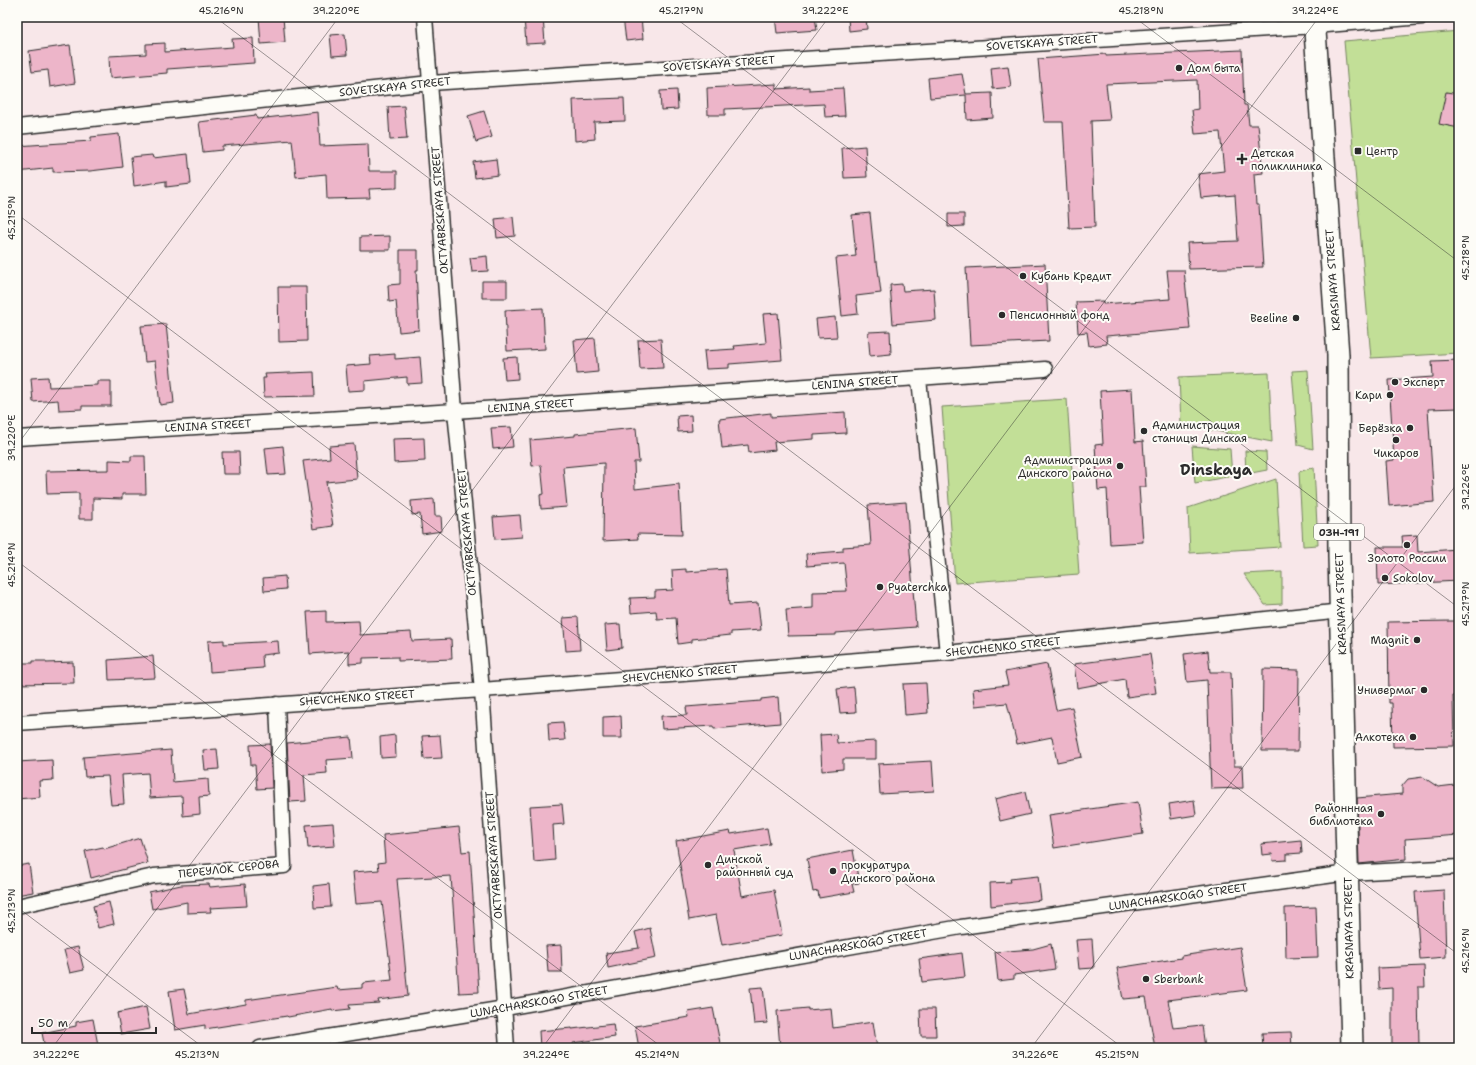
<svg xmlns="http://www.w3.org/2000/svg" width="1476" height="1065" viewBox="0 0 1476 1065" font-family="'Shantell Sans',sans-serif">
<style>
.green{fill:#c2df97;stroke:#768561}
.building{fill:#edb5c9;stroke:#2b2b2b}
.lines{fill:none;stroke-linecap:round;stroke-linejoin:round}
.minor-casing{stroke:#2b2b2b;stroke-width:17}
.primary-casing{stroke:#2b2b2b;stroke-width:24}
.minor{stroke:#fdfcf7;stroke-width:14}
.primary{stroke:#fdfcf7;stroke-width:21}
.ticks{fill:none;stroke:#2b2b2b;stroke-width:1;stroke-opacity:0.45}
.poi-dot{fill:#2b2b2b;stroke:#fdfcf7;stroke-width:1.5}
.labels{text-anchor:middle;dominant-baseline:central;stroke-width:4;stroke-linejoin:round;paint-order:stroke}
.shield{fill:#fdfcf7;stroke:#6a6a68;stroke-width:1}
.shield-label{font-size:10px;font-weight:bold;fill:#2b2b2b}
.street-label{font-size:11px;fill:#2b2b2b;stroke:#fdfcf7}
.poi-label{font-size:11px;fill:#2b2b2b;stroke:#fdfcf7;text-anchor:start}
.district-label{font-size:15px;font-weight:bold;fill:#2b2b2b;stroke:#fdfcf7}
.neatline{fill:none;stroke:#2b2b2b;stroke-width:1.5}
.ticks-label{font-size:10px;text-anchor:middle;fill:#2b2b2b}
</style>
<rect width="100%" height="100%" fill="#f8e7e9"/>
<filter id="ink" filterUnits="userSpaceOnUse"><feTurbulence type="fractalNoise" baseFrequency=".025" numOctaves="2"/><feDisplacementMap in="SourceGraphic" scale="8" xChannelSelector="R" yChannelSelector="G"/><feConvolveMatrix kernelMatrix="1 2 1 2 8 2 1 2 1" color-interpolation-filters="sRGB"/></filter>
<g filter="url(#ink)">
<path class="green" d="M1459,31V353L1371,358L1344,41Z
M1308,370L1313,449L1298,445L1292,371Z
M1269,373L1272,442L1181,424L1179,377Z
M1067,399L1079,574L955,583L942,407Z
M1192,446L1230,449L1232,476L1195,483Z
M1245,451L1266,452L1267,470L1246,474Z
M1314,467L1318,545L1303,546L1299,472Z
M1276,479L1280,547L1190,553L1188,508Z
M1282,572V604L1265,605L1244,574Z"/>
<path class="building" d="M259,17H283L285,42L261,44Z
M524,17H543L545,43L526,44Z
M623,17H641L643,39L626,41Z
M775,17H815L817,30L777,33Z
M848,17H866L867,29L849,31Z
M345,34L347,55L332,56L330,35Z
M253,38L254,63L167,69V73L110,78L109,56L146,54V44L165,43V52L233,47L232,39Z
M70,45L75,83L50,87L48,70L32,72L29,51Z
M1242,50L1244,105H1247L1249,125H1258L1263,173L1254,174L1256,205H1259L1263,267L1189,269L1187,243L1238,241L1235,195L1201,198L1198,174L1224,171L1220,132L1195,134L1192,110L1198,109L1197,80L1106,84L1110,120L1091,121L1095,227L1069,228L1063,122H1044L1038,59L1106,54V56Z
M1008,66L1011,87L993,89L991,68Z
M962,74L966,94L992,93L993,118L967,120L966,95L930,98L928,78Z
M776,84V89L809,87V90L843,88L845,116L825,117L824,104L725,109V115H708L707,88Z
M677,90L678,109L661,110L660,91Z
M1446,92L1459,94V128L1439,124Z
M624,98L625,121L594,122L595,139L575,141L573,100Z
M404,106L407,139L390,140L388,107Z
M484,111L492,137L476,142L468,116Z
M318,112L320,146L368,144L369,171H397V188L369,189L370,198L327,199L326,174L296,177L292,140L222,146V150L203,152L199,122L256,115L257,119Z
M119,134L123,167L90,171L53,172V168L17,172V146L91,141V137Z
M865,146L867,177L844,178L842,148Z
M188,154L191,184L166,187V181L134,186L131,157L152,155L153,158Z
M496,159L498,175L475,178L473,162Z
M870,213L875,262H877L881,293L856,296L858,314L842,316L836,258L856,256L852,215Z
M948,214H964V226L948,227Z
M513,217L515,236L497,238L495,219Z
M390,236V250H360V237Z
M400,250H418V270H416L419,330L399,332L396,301L389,302L388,285L400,284Z
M487,256L488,271L472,272L470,258Z
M1045,264L1049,341L970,345L966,268Z
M1167,270H1184L1190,329L1106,336L1107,344L1089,346L1087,332L1078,333L1076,302L1103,301V304L1170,299Z
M482,281H507V298H482Z
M902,284L903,291L934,289L936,320L893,324L890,285Z
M278,287H306L307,341L279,342Z
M543,308L545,349L507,351L505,310Z
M778,313L782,360L729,364V368L706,369L704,351L735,349L734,346L766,343L763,314Z
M835,317L837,337L818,338L816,319Z
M166,324L174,403L160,405L155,361L145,362L141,326Z
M890,331L891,354L870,356L868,332Z
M595,338L598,372L577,374L574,340Z
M661,339L663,368L640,369L638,340Z
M395,354V359L420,357L422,383L407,384V377L365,381V390L348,391L346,366L371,364L370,356Z
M517,357L518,379L505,380L503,358Z
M1459,360V408L1428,409L1434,502L1389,506L1386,461L1394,460L1389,380L1433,377L1432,361Z
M314,372L315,396L264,397L263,378H266L265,374Z
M48,377L49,387L97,385V381H111V406H82V409L59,410L58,400L33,402L31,378Z
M1132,389L1135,442L1143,441L1146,487H1139L1143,542L1110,544L1107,489L1098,490L1095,445L1103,444L1100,391Z
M845,412L846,433L814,435V439L774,442L775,450L749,453L748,445L722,448L719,419L771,413V417Z
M691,415L692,431L678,432L677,416Z
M511,427L513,447L493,449L491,428Z
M636,428L639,462H634L635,489L679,484L682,535L637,534L638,539L603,541L604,463L563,467L567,507L541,509L540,495L544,494L541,465L532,466L530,440L575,436V434Z
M424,438L425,461L394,463L393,439Z
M354,444L357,479L326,482L333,526L313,529L303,461L330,458L329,446Z
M283,446L286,474L268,475L265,448Z
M222,452H239L240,474H223Z
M131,456H145L146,494H122V499L93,498V519H79V493L47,494L46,471L109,470V460L131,461Z
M434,499L435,516H441L442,531L422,534L420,514L412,515L411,501Z
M906,502L916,627L836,633V635L788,636L786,610L813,608V592L847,591L844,563L807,566L806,554L843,551V547L871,545L868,505Z
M520,515L522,537L495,539L493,517Z
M1417,535L1418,552L1457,549L1459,581L1378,585L1377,547H1403L1402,536Z
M686,569V572L726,569L729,605L758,603L761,630L731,632V635L692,639V642L678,644L676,618L657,619L656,611L631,613L630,598L655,597V591L673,590L672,570Z
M285,576L286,589L264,591L263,578Z
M326,611V622L359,621L360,635L411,632L412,641L451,639L452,659L398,661V657L363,658V663L349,664V651L310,654L307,612Z
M578,617L580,650L566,651L563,618Z
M1451,621H1459V696H1453L1454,746L1393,747L1392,703H1389L1388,622Z
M620,624L622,648L607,650L605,625Z
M224,640V644L278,641L279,653L262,655L263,668L210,672L208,641Z
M1208,651L1210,672H1231L1234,766H1242L1243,788L1211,789L1207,680L1187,682L1184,654Z
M1150,654L1156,693L1127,697L1125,679L1077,688L1074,664Z
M153,656L155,678L109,680L108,660Z
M33,661H46V663L73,662L74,683L17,684V663H33Z
M1047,664L1056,710L1072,707L1082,757L1057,762L1052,737L1017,744L1007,703L975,706L973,689L1008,685L1005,672Z
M1263,669L1299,670L1298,751H1262Z
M926,683L928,713L905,715L903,684Z
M854,687L856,712L840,713L837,689Z
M778,697L780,723L714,729L713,726L662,729L661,716L687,715L686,707L761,701V699Z
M621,716L622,738H603V717Z
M563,722L565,740L549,741L548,723Z
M836,734L837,743L876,741V759H843V769L822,771L820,735Z
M395,735L396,757L381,758L380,737Z
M440,735L442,758L424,759L422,736Z
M351,737L353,758L326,760L327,773L304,775L306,801L290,802L287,743Z
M270,744L272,788L257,789L255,765H251L250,745Z
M217,749L219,769L205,770L203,750Z
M171,750L173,782L208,779L209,796L199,797L200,814L183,816L182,796L150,798L148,773L122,775L124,804L111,805L108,776L85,777L83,757Z
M52,760L53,780L39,781L40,797L17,799V762Z
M932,761L934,791L880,794L878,764Z
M1423,777L1438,787L1455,785L1456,790H1459V835L1405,839L1406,859L1359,864L1357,798L1402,794V786L1408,779Z
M1025,792L1030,814L1000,821L995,799Z
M1194,800L1196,815L1171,819L1169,804Z
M1138,802L1143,834L1054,848L1049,815Z
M562,804L564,824L553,825L555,860L534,862L530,806Z
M333,823L335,846L308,848L306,825Z
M459,827L462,852L470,851L479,992L459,993L451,876L397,879L408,996L378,1000L379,1003L349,1005L350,1009L332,1011V1009L288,1017L287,1016L205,1029V1025L175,1030L169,991L184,989L189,1014L246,1004V1000L337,987L338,990L362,988V984L364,983L392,980L382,902L356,904L353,872L379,870L378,863L385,862L383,835Z
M767,828L770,844L734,850L742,896L774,890L782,935L722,945L716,915L689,920L676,841L730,831L731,834Z
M140,838L148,863L91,878L85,851L103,847L104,849Z
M1301,840L1302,853L1287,854V860L1273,861L1272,854L1262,855L1261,844Z
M853,850L859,883L852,884L854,892L819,898L818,891L813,892L807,859Z
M29,864L33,892L17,895V866Z
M1038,876L1041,900L991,906L990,883L1011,882L1010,879Z
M209,884L210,887L245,884L247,906L210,908L211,912L187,913V902L152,909L149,892L181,885Z
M329,884L331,907L314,908L313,886Z
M1444,890L1446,957L1420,959L1415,892Z
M109,902L114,924L98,928L93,906Z
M1316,907L1318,957L1286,958L1285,908Z
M650,928L656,958L608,968L606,953L639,948L635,932Z
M1092,939L1094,968L1079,969L1076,940Z
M1051,944L1055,969L1014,975V979L998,981L995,952L1033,949Z
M561,945L562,972H548L546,946Z
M78,947L84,970L70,973L64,950Z
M1240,947L1247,990L1168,1000L1173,1028L1202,1025L1205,1048H1155L1146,997L1123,999L1117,968L1181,958V956Z
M962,953L965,977L922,982L919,959Z
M1424,966L1425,987H1418L1419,1047H1392V988L1379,989L1378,968Z
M763,987L767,1023L754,1024L750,988Z
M146,1007L150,1029L121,1034L117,1013Z
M713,1008L721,1048H639L635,1026L689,1017L688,1012Z
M808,1008V1010L831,1008L833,1028L873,1022L877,1048H780L777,1011Z
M920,1009H935L936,1036H921Z
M93,1019L98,1045L80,1048H45L42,1033L76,1026V1022Z
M613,1024L615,1037L573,1043L574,1048H540L539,1031L572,1028V1029Z
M1291,1032L1292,1048H1263L1262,1033Z"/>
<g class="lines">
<g class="minor-casing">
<path id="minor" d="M425,17L455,411L482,690L507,1048
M17,127L430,83L1315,26L1422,17
M919,379L947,653
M17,438L455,411L1045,369
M17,723L482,690L947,653L1342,611
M17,906L154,876L284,866L277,704
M260,1048L505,1008L961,927L1348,873L1459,867"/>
</g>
<g class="primary-casing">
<path id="primary" d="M1314,17L1338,355L1339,556L1352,1048"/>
</g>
<use href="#minor" class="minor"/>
<use href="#primary" class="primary"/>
</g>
</g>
<path class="ticks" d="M215,17L1459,955M674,17L1459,608M1134,17L1459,262M17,214L1123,1048M17,445L339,17M17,561L663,1048M17,907L204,1048M52,1048L829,17M542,1048L1319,17M1031,1048L1459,481"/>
<g class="poi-dot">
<circle cx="1179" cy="68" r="4"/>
<rect x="1354" y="147" width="8" height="8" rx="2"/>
<path d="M1240 153h4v4h4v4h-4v4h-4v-4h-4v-4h4z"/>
<circle cx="1023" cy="276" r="4"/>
<circle cx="1002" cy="315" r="4"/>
<circle cx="1296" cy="318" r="4"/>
<circle cx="1395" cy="382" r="4"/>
<circle cx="1390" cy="395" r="4"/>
<circle cx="1410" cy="428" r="4"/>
<circle cx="1144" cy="431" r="4"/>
<circle cx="1396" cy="440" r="4"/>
<circle cx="1120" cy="466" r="4"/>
<circle cx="1407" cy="545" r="4"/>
<circle cx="1385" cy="578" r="4"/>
<circle cx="880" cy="587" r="4"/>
<circle cx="1417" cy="640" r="4"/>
<circle cx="1424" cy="690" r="4"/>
<circle cx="1413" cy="737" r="4"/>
<circle cx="1381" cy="814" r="4"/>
<circle cx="708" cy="865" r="4"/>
<circle cx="833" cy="871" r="4"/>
<circle cx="1146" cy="979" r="4"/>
</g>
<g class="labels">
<rect class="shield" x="1314" y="524" width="50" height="16" rx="3"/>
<g class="shield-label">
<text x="1339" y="532">03Н-191</text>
</g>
<g class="street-label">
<text transform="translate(1042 43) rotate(-4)">SOVETSKAYA STREET</text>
<text transform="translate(719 64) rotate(-4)">SOVETSKAYA STREET</text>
<text transform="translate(395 87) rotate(-6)">SOVETSKAYA STREET</text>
<text transform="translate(440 210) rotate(-94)">OKTYABRSKAYA STREET</text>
<text transform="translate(1333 280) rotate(-94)">KRASNAYA STREET</text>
<text transform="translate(855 383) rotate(-4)">LENINA STREET</text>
<text transform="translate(531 406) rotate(-4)">LENINA STREET</text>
<text transform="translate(208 426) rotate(-3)">LENINA STREET</text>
<text transform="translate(467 532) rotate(-95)">OKTYABRSKAYA STREET</text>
<text transform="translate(1341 604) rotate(-92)">KRASNAYA STREET</text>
<text transform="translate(1003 647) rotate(-6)">SHEVCHENKO STREET</text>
<text transform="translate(680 674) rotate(-5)">SHEVCHENKO STREET</text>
<text transform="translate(357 698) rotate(-4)">SHEVCHENKO STREET</text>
<text transform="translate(494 855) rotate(-94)">OKTYABRSKAYA STREET</text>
<text transform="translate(229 869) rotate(-6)">ПЕРЕУЛОК СЕРОВА</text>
<text transform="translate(1178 897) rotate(-8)">LUNACHARSKOGO STREET</text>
<text transform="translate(1349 928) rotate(-91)">KRASNAYA STREET</text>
<text transform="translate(858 945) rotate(-10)">LUNACHARSKOGO STREET</text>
<text transform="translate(539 1002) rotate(-10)">LUNACHARSKOGO STREET</text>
</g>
<g class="poi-label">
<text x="1187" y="68">Дом быта</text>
<text x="1366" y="151">Центр</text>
<text x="1251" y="153">Детская<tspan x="1251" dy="13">поликлиника</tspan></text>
<text x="1031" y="276">Кубань Кредит</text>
<text x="1010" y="315">Пенсионный фонд</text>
<text x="1288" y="318" text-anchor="end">Beeline</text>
<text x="1403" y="382">Эксперт</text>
<text x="1382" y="395" text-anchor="end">Кари</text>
<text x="1152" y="425">Администрация<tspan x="1152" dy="13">станицы Динская</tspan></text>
<text x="1402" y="428" text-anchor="end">Берёзка</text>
<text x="1396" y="453" text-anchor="middle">Чикаров</text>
<text x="1112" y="460" text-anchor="end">Администрация<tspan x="1112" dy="13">Динского района</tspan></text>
<text x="1407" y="558" text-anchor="middle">Золото России</text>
<text x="1393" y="578">Sokolov</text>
<text x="888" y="587">Pyaterchka</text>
<text x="1409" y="640" text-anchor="end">Magnit</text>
<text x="1416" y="690" text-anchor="end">Универмаг</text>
<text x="1405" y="737" text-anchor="end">Алкотека</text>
<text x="1373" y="808" text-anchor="end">Районнная<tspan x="1373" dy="13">библиотека</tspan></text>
<text x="716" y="859">Динской<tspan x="716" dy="13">районный суд</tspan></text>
<text x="841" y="865">прокуратура<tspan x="841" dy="13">Динского района</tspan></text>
<text x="1154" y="979">Sberbank</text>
</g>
<g class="district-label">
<text x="1216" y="470">Dinskaya</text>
</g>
</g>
<rect width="1476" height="1065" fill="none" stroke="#fdfcf7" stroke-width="44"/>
<path d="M32 1027v6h124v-6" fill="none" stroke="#2b2b2b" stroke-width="2"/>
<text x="38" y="1027" font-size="12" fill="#2b2b2b" stroke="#fdfcf7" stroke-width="3" paint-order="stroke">50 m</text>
<rect x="22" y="22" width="1432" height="1021" class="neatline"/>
<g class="ticks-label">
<text x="221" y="14">45.216°N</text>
<text x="336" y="14">39.220°E</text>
<text x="681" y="14">45.217°N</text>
<text x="825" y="14">39.222°E</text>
<text x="1141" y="14">45.218°N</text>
<text x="1315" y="14">39.224°E</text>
<text transform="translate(11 218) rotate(-90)" y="4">45.215°N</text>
<text transform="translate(1465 258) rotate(-90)" y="4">45.218°N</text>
<text transform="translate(11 438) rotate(-90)" y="4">39.220°E</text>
<text transform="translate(1465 487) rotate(-90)" y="4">39.226°E</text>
<text transform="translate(11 565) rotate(-90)" y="4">45.214°N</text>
<text transform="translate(1465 604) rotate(-90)" y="4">45.217°N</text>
<text transform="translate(11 911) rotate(-90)" y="4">45.213°N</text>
<text transform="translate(1465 951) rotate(-90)" y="4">45.216°N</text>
<text x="56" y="1058">39.222°E</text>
<text x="197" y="1058">45.213°N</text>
<text x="546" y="1058">39.224°E</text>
<text x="657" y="1058">45.214°N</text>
<text x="1035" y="1058">39.226°E</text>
<text x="1117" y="1058">45.215°N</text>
</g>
</svg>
